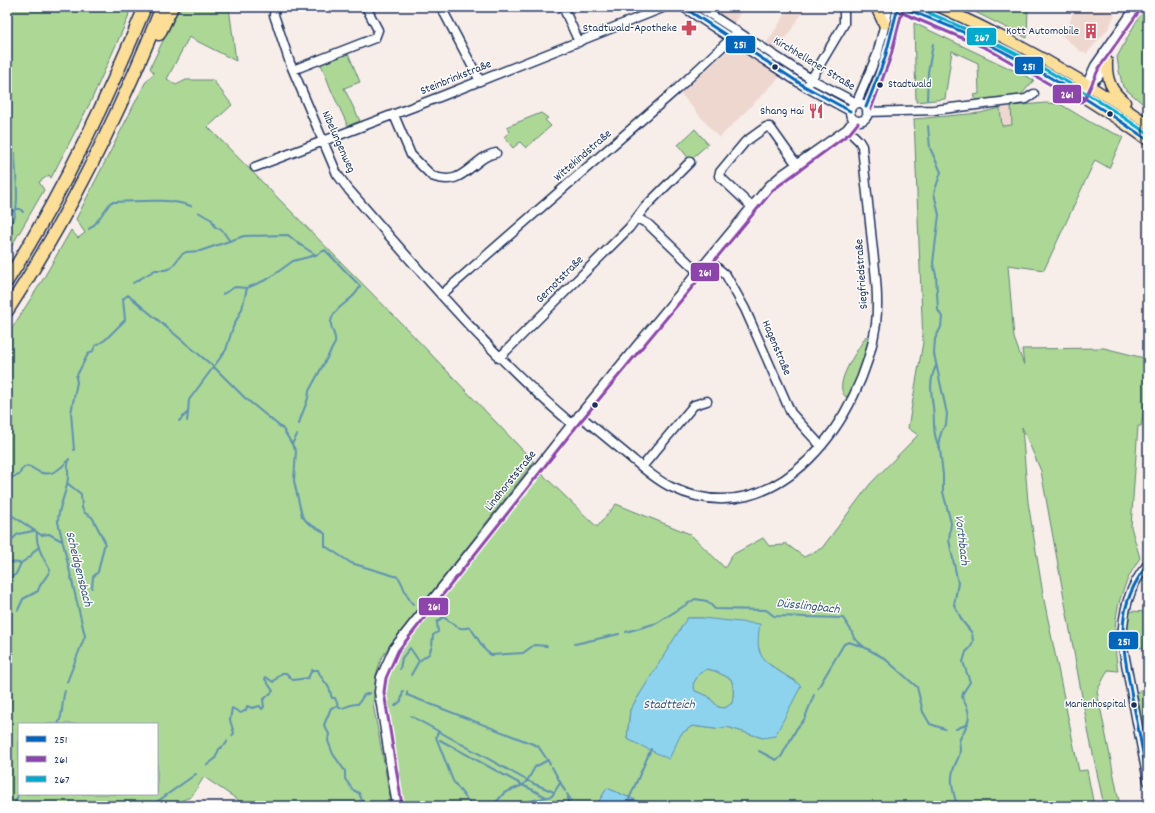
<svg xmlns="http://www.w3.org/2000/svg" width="1155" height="813" viewBox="0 0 1155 813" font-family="Dekko,sans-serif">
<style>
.built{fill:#eed7ce}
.green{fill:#acd795;stroke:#64837a;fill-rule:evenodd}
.water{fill:#8dd3ee;stroke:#5f91b4;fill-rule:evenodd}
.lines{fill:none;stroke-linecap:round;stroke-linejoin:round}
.stream{stroke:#5f91b4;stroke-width:2}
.minor-casing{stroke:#1b2f5e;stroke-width:11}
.major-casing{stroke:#1b2f5e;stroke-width:13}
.highway-casing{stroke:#1b2f5e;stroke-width:15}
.minor{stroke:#fff;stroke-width:8}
.major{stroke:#fdde96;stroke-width:10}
.highway{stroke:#fdde96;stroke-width:12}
.bus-1-casing{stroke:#fff;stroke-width:6}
.bus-2-casing{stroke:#fff;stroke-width:6}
.bus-3-casing{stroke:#fff;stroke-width:6}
.bus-1{stroke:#0065bd;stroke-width:3}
.bus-2{stroke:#8e44ad;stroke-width:3}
.bus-3{stroke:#00a9ce;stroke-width:3}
.bus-dot{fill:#1b2f5e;stroke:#fff;stroke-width:1.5}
.labels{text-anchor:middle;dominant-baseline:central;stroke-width:3;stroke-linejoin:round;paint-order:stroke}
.bus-label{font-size:11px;fill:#1b2f5e;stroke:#fff;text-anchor:start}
.poi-label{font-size:12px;fill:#1b2f5e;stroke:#fff;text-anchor:end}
.street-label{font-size:12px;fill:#1b2f5e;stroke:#fff}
.water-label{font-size:13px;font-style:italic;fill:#385882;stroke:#fff}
.line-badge{stroke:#fff;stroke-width:1.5}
.badge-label{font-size:11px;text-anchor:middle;font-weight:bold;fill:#fff}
</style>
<rect width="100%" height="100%" fill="#f7ede9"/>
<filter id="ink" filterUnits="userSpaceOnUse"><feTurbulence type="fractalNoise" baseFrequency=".025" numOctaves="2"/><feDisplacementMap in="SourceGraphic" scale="8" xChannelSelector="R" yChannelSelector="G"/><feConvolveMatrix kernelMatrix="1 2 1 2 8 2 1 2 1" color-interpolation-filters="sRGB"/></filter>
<g filter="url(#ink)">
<path class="built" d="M710,7H744L734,23Z
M790,7H806L777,51L766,44Z
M1074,7H1107L1115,14L1108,29L1087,53L1080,51L1058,32L1063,31L1070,22Z
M733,46L780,77L719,138L680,93Z
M1011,106L1012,125L1001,126L1000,108Z"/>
<path class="green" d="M7,7H130L128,18L90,103L51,178L49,175L39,182L44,190L7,254Z
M179,7H229L236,61L189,37L167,79L176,85L186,80H213L232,105L208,127L406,328L534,462L390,645L381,659L376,675L373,704L392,806H247L204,777L191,797L175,803L174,806H7V336L42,281L71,230L78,238L85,233L76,219L145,83L154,73L150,68ZM19,724H157V794H19Z
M965,7H1028L1027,38Z
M1144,7H1148V108L1123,87L1119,71L1117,57Z
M914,23L1034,80L1021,95L976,102L974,95L979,94L978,63L952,51L945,99L916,102Z
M348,53L360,82L344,88L360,121L348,126L332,92L321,64Z
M1046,103L1060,104L1095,125L1123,137L1109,168L1095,160L1044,270L1008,265L1014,338L1024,365L1022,349L1104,348L1148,359V404H1145L1141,426H1138L1131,527L1140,558C1115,595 1111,628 1118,671L1108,670L1097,691L1120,806H1104L1089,735L1041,471L1022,427L1028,502L1044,600L1079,771L1087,770L1094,806H649L607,788L598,803L592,806H402L383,691V677L396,651L540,472L597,527L616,504L690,534L725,568L732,555L763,538L769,546L784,545L785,543L804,557L822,548L870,484L918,435L908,428L923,342L914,119L980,113L1000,108L1002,126L1012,125L1011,106ZM688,618H702L757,643L762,659L786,676L795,680L763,738L727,727L715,729L692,726L681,734L627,739L630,710Z
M541,113L548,118L545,120L551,126L526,148L520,142L513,148L504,137L510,131L506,127Z
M695,129L708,144L690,160L678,145Z
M866,336L869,339C865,352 857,391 846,397C831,385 859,349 866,336Z
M1129,611L1148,612V648L1128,647L1126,635Z
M707,669L715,671L731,679C734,686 734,696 732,703L725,708L718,707L708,696L695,691L693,684L699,674Z
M1148,689V733H1144L1136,692Z"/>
<path class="water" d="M687,618H702L760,624C755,654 759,659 785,675C791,679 795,681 801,686L775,736L763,738L727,727L715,729L692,726L681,734L669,759L627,739L630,710ZM707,669L715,671L731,679C734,686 734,696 732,703L725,708L718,707L708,696L695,691L693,684L699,674Z
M607,788L649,806H592L598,803Z"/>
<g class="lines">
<path class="stream" d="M927,100L928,72L933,44
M928,126L930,148L941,172L934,193L939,215L933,263L936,275L938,310L942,317L941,327L935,339L934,354L947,414L946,425L942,430L939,440L943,475V492L951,523L949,540L958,583L954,605L963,622L972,633L973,641L971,647L966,652L963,662L970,682L963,693L962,698C975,717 967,724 959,741C963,760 953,760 952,777C951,786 954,794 956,802L953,806
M15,153C15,170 19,194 16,209
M7,205L13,211
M198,212L212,220L215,227L222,230L229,240
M7,226L13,221L15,216L14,211L16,209H20L23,212
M89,229L95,224L111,202C138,202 165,197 191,206
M133,283L155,270H165L171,268L181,255L186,252L200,251L244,236L288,235L299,244L316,255L325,250L360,286C355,301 333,306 331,322C330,330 337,335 335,343L309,391C309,402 301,413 299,424
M223,294L235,287L247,288
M936,366C929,380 931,392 933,407C935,421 932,433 939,447
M179,421L188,412L189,400L226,350L233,327L242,309L247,288L268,279L293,261L316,255
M187,421L188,413
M292,444L297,435
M74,450L71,413L77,382L76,377L88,354L93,351L95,346L105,340L125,320L123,299L128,295L214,367L245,398L283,429L296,451L294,481L302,516L308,523L322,531L325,534V546L351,563L398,577C405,586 404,595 413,604
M7,457L9,478L19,475L22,469L27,466C32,467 35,470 39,472C51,477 61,469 68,460
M67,483L81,494L82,508L85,513L92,517L105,542L98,572L93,577L92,588
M7,512L41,535L49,534L62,541
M7,544L18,534L33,531
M7,562L21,563
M10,607L9,579L16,574L21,563L30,557L34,551L39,547
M18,610L23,599L38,591C40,582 47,578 50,570C44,559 35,545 37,532
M626,632L657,623L695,599L707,601L715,609L766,610L774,616L843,618L851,630L854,638L864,647L884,658L917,687L923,712L930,724L945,729
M575,644L619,634
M400,669L402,658L410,648L419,661
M411,675L419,661L429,654L432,646L433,635L438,632L437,622L443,617C453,622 457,632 470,627L485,650L491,655L523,653L534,645L547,646
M67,682L85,636L58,522C58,506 67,493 68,478C69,469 66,470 69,459
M818,688L844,644L849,642L863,647
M407,692V695L538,746L550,764
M337,706L331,708L324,725L329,734L328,741L333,754L345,771V779L353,790L359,793L364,806
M395,706L401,701L403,691
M411,716L530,782
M58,724C64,715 61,702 65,691
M956,729L968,724
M438,732L436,737L453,781L472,806
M232,736L234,733L230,720L232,708L241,713L246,710L247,706L252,708L260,706L262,709L264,707L263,700L273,691L265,679L266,677L273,682L282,673H286L293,680L308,678L312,670H318C321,680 325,680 329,688C331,691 330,694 332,698H335L339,708C346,709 350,703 358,704L364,695L370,693
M440,740L526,787
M759,751L776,760L781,757L797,728L804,720L814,695
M207,765L215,759L219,749L226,744L227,741
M552,767L565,791
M532,783L554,792
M527,787L546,797
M567,794L571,800
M629,799L651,749
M575,804L576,806
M14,806L19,792
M151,806L196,774
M319,806L320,804L323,806
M493,806L504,793L523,785L527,781L535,767L548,760
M525,806L530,801L552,796L560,783
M565,806L568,803V797"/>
<g class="minor-casing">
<path id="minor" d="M273,7L275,8L274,15L290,63L337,174L349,190C421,272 488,353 572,424
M441,7L480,81
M563,7L579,42
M683,7L804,86L850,111
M699,7L811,79L851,100L854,104
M293,70L375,38L378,30L366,7
M809,83L844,24V12
M1088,85L1098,77L1107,61
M1081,97L1095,66L1136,7
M850 112a9 9 0 1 1 18 0a9 9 0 1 1-18 0Z
M856,104L877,55L889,7
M866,107C881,76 891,40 898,7
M867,112L934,110L1026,99L1034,94
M394,115L411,155L432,176C457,185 464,172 482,159C486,156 492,154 496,153
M255,167L442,96L665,7
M752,207L719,176L720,172L745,142L766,127H770L797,165
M637,218L648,224L698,272
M708,260L726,275L745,309L791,413L821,446
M441,295L677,89L738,32
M499,358L629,228L645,207L690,162
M579,415C596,429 613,443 630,457C643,468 656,480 671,487C778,538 863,417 876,324C879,297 875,269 872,242C869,210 865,178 862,146L859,141L847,129
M642,467L694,405L707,401
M1148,564C1128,587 1123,612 1122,642L1148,781
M397,806L379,692L381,677L394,648L572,424L769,186L783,174L847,129L854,120"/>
</g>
<g class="major-casing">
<path id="major" d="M876,7L884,24
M902,7C931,20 961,30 989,45C1043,72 1098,104 1148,140
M940,7C1013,40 1082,78 1148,124
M1107,61C1106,79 1111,91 1125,102"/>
</g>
<g class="highway-casing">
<path id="highway" d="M159,34L172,7
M7,281C62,194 106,102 145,7
M7,311C69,216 120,113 162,7"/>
</g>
<use href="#minor" class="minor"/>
<use href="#major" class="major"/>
<use href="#highway" class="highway"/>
<g class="bus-1-casing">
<path id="bus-1" d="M683,7L804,86L850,111
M902,7C927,18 953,27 978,39C1037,68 1094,102 1148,140
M866,107L885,58L898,7
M1148,564C1112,610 1123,645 1132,697C1138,725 1143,753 1148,781"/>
</g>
<g class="bus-2-casing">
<path id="bus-2" d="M900,12L986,48L1081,102L1085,99L1099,68L1140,10
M871,109L890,59L903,8
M402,805L384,692L386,678L398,651L576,427L773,190L850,133L858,123"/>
</g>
<g class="bus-3-casing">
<path id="bus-3" d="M915,7C997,41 1075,82 1148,134"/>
</g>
<use href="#bus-1" class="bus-1"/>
<use href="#bus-2" class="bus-2"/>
<use href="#bus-3" class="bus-3"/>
</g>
</g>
<defs>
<g id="pharmacy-bare" transform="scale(1.2)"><path d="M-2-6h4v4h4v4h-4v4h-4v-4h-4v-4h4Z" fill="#d1495b" stroke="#fff" stroke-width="2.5" paint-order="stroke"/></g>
<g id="building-bare" transform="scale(1.2)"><path d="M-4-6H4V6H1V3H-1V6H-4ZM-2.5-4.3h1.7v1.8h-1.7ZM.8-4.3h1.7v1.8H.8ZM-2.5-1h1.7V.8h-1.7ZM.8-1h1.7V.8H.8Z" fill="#d1495b" stroke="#fff" stroke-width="2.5" paint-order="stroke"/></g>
<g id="restaurant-bare" transform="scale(1.2)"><path d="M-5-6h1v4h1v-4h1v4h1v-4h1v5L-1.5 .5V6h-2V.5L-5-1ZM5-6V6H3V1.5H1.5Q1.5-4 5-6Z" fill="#d1495b" stroke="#fff" stroke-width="2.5" paint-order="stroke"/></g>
</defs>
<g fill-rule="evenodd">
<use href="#pharmacy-bare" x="689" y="28"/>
<use href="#building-bare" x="1091" y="31"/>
<use href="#restaurant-bare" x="816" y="111"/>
</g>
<g class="bus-dot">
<circle cx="775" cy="67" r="3.5"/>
<circle cx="880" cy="85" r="3.5"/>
<circle cx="1110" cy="114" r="3.5"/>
<circle cx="595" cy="405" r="3.5"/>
<circle cx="1134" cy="705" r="3.5"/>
</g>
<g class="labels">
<g class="bus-label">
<text x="888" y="85">Stadtwald</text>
<text x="1126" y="705" text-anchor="end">Marienhospital</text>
</g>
<g class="poi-label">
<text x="677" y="28">Stadtwald-Apotheke</text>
<text x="1079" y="31">Kott Automobile</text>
<text x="804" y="111">Shang Hai</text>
</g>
<g class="street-label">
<text transform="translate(814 64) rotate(31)">Kirchhellener Straße</text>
<text transform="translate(456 78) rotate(-22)">Steinbrinkstraße</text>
<text transform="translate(338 142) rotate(66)">Nibelungenweg</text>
<text transform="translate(583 156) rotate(-41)">Wittekindstraße</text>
<text transform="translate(862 274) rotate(-94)">Siegfriedstraße</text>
<text transform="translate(560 280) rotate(-45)">Gernotstraße</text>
<text transform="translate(776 348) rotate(67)">Hagenstraße</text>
<text transform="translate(511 481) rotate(-51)">Lindhorststraße</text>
</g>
<g class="water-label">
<text transform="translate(961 540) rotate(83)">Vorthbach</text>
<text transform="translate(78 569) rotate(76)">Scheidgensbach</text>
<text transform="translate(808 607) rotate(6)">Düsslingbach</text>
<text x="669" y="705">Stadtteich</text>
</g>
</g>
<g class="line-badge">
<rect x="966" y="27" width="31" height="19" rx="4" fill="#00a9ce"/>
<rect x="725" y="35" width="31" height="19" rx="4" fill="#0065bd"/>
<rect x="1014" y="56" width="30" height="19" rx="4" fill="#0065bd"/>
<rect x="1052" y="84" width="30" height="20" rx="4" fill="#8e44ad"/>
<rect x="690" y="262" width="30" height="20" rx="4" fill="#8e44ad"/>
<rect x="418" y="597" width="31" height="19" rx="4" fill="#8e44ad"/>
<rect x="1108" y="631" width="31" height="19" rx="4" fill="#0065bd"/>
</g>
<g class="badge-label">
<text x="982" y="41">267</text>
<text x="740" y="48">251</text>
<text x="1029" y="70">251</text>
<text x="1067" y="98">261</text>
<text x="705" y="276">261</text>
<text x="434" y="610">261</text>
<text x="1124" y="645">251</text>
</g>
<rect width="1155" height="813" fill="none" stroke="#fff" stroke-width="24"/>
<rect x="12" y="12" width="1131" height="789" fill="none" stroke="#1b2f5e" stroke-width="1.5" filter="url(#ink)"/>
<rect x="18" y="723" width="140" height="72" fill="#ffffff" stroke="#a4acbf"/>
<rect x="26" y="736" width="20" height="6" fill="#0065bd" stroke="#a4acbf"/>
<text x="54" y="743" font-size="12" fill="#1b2f5e">251</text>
<rect x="26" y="756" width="20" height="6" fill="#8e44ad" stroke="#a4acbf"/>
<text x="54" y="763" font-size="12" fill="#1b2f5e">261</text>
<rect x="26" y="776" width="20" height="6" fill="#00a9ce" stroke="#a4acbf"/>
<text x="54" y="783" font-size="12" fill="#1b2f5e">267</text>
</svg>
